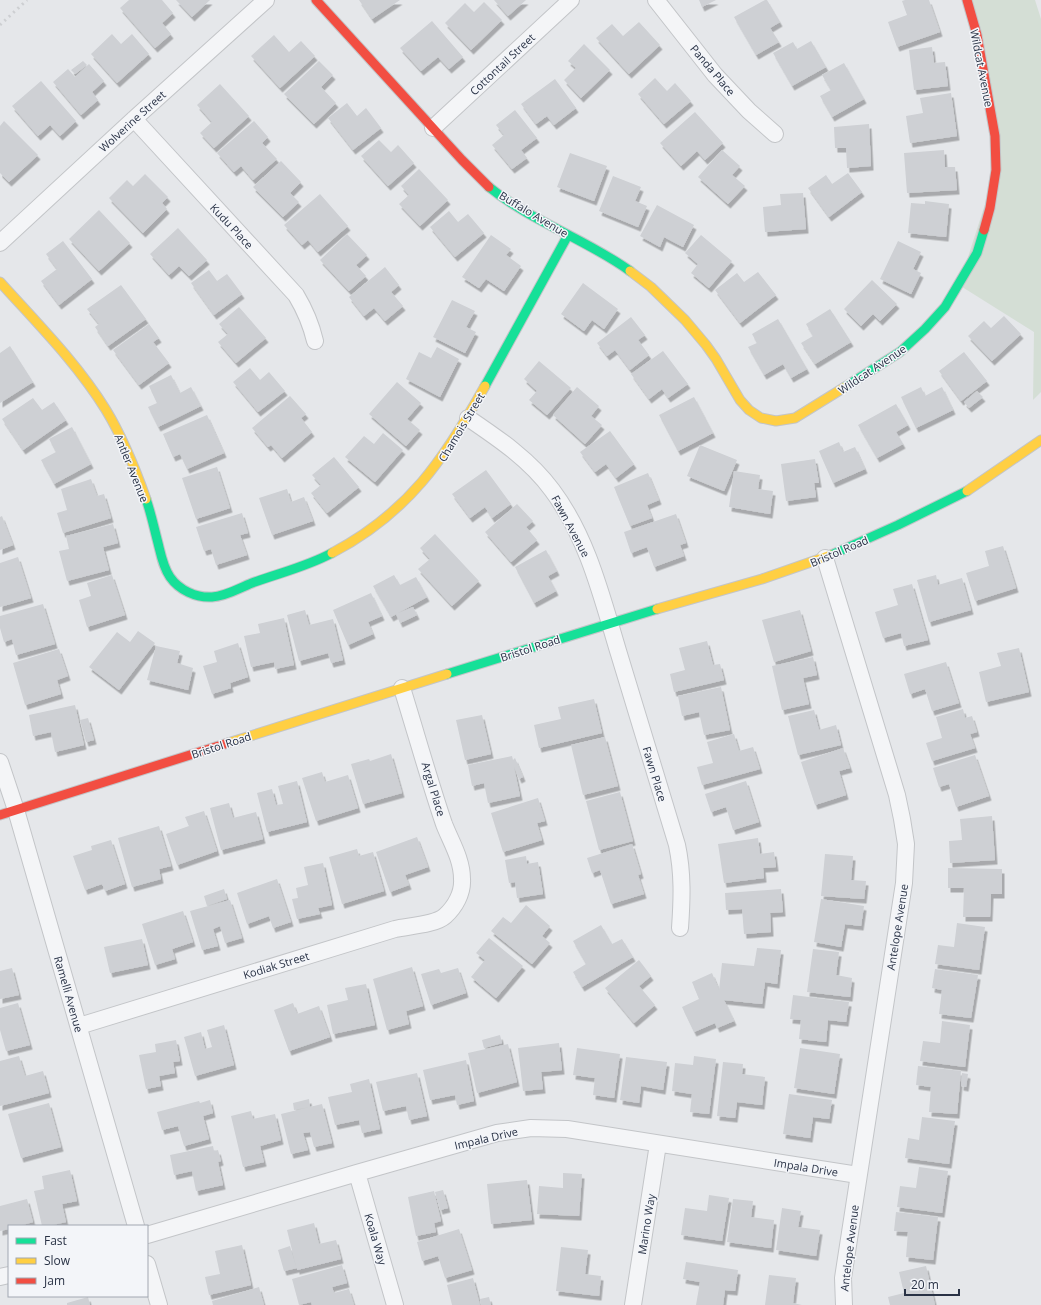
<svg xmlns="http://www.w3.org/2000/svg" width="1041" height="1305" viewBox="0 0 1041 1305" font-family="'Open Sans',sans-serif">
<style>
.green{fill:#d4ded5}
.building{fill:#ced0d4;filter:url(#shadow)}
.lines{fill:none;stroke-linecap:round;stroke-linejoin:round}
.street-casing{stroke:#c3c5c8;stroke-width:18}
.fast-casing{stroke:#c3c5c8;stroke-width:11}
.slow-casing{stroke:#c3c5c8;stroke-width:11}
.jam-casing{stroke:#c3c5c8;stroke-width:11}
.street{stroke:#f4f5f7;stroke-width:16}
.fast{stroke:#16e098;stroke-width:9}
.slow{stroke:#ffcf43;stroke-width:9}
.jam{stroke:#f24e42;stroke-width:9}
.rail{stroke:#cdcfd2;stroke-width:3;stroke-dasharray:2 4;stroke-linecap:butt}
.labels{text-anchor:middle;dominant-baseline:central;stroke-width:3;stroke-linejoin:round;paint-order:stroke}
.street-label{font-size:11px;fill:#293245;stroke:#f3f5f9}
</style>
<defs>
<filter id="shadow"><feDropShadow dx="2.5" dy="4.5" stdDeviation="0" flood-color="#0004"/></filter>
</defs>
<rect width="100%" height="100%" fill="#e5e7ea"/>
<path class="green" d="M967,0H1035L1041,19V392L1033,400L1034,332L959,285L996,170Z"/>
<path class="building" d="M129,0H162L173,13L162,23L171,34L155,48L120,8Z
M176,0H210L192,17Z
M359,0H400L372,19Z
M494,0H526L508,16Z
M699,0H716L702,7Z
M765,0H767L780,22L770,28L779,42L756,55L734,17Z
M905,0H929L940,32L897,47L888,22L907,15L902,1Z
M484,2L502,20L471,50L445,23L465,3L474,12Z
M432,21L463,57L449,69L438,57L421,71L400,48Z
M639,22L660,45L629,74L596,38L612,24L623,36Z
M112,34L121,44L132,34L149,54L117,83L91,54Z
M274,35L289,52L301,41L315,56L280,88L251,56Z
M811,41L826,67L792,86L773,53L793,42L797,49Z
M584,44L610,70L581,98L564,80L576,68L568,61Z
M932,47L934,63L945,62L948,86L914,90L909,50Z
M83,61L87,65L75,74L71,70Z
M319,61L333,75L321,87L336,103L314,124L284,94Z
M844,63L864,99L832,117L820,96L831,90L822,75Z
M89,64L104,81L92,92L98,100L81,115L53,82L68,69L75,77Z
M655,78L667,91L675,83L691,101L664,124L638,94Z
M555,79L576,108L554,125L547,116L536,124L521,104Z
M41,81L76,121L60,136L50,125L38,136L12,106Z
M220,84L249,116L214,148L200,133L212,122L197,105Z
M951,93L957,136L910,143L906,116L923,113L920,98Z
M347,103L357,116L366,108L381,128L353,150L328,118Z
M515,110L537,138L521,150L527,158L512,169L492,145L504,135L496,125Z
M695,112L723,143L705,160L697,151L681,166L660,143Z
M4,121L38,155L9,182L0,173V126Z
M254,121L268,137L262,143L277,159L253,180L241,166L234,172L217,153Z
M869,124L871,166L847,168L846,148H835L834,127Z
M379,140L391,152L398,145L414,163L388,186L361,156Z
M722,150L740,166L732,175L745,186L728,204L698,177Z
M944,150L945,167H955L957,190L907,193L904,153Z
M570,153L607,166L594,201L557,187Z
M281,161L301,182L290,193L299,202L283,217L253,187Z
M419,169L448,200L420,226L399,204L409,195L401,186Z
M848,173L862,192L829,217L808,188L826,175L832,184Z
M145,174L168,197L162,203L167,209L143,233L109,198L127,180L133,186Z
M613,176L641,187L635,201L647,206L638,227L599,211Z
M803,193L806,229L765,232L763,207L781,205L780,194Z
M320,194L348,226L318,252L308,240L302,245L284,225Z
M925,201L949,204L946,237L908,233L911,203L925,204Z
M657,205L694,225L683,247L664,237L660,247L640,236Z
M99,210L130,243L99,271L69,239Z
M449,211L458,222L468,214L484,233L455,257L430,227Z
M178,228L207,260L189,276L179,266L169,275L150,254Z
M347,234L367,255L356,265L366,276L349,291L320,260Z
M491,235L511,249L506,255L521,266L504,291L486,279L479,288L462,277Z
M701,235L732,261L709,288L691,273L698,264L685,253Z
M63,241L92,279L59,305L41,281L57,269L46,254Z
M898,241L921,252L913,269L921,273L911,294L880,279Z
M385,267L399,285L391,292L403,306L385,321L374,308L364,316L349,297Z
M209,270L217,281L227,274L242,294L214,315L191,283Z
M758,272L776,295L740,323L715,290L737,273L744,282Z
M872,280L897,304L880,321L873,314L861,326L844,309Z
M583,283L618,309L604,329L592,320L584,331L561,314Z
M121,285L146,319L108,346L95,327L99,324L87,309Z
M452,300L475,311L466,327L476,332L465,353L433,337Z
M239,307L266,338L236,363L218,342L228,334L219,324Z
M830,309L851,342L815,364L801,343L813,336L806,324Z
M1004,316L1021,334L992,361L968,336L984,321L991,328Z
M631,317L645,335L638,340L649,355L630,370L615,350L607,356L597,343Z
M778,319L807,369L791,378L783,364L764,375L748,347L757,343L752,334Z
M149,324L159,338L153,342L169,363L139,385L113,350Z
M10,346L33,382L0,403V353Z
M437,347L459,359L440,397L406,379L419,352L431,358Z
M663,351L688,384L668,398L662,389L649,399L631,374Z
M964,352L987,381L961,401L939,371Z
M539,361L571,388L547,415L529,400L537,391L524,379Z
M250,368L260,380L269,372L285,391L258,412L233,382Z
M171,375L180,393L191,387L201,406L158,427L148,407L157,403L149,386Z
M397,382L421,403L407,419L420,430L406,446L369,414Z
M577,387L599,406L591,416L602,425L585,444L553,415Z
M921,387L925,396L942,387L953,410L916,428L901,397Z
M977,391L983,397L969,408L964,402Z
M290,396L306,414L301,418L312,432L282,458L271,445L268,447L252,428Z
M694,397L713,433L678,451L659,415Z
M33,398L42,410L54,402L66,420L23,450L2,419Z
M896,404L908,425L896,432L903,444L877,458L858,425Z
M207,415L224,453L187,469L180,454L173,457L163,434Z
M72,427L91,464L54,484L41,460L56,452L49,439Z
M610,431L634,464L616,478L606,464L595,472L580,452Z
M383,433L403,450L375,482L345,457L364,436L374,444Z
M839,442L843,452L855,447L865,469L833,483L819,451Z
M700,445L737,460L724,491L687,476Z
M334,457L359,487L327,513L311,493L321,485L312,475Z
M815,459L819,483H814L816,497L786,501L781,464Z
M217,467L230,508L196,519L182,478Z
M486,470L511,504L492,518L485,507L470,518L452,494Z
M734,471L760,475L758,489L773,491L770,514L729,507Z
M648,473L659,500L647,505L652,518L630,526L614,487Z
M91,479L97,496L104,494L111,518L63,533L57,513L67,510L61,489Z
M287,489L291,502L304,497L313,521L272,535L259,498Z
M517,504L533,521L526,527L537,540L511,562L485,532Z
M242,513L248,533L240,535L247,555L216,565L211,549L204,551L196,527Z
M676,514L686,543L680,545L684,556L654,567L647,547L631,553L624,532Z
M2,516L13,545L0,550V517Z
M113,524L118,543L103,547L109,570L67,581L59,551L69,549L66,536Z
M435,534L479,581L452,606L418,569L430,559L420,548Z
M1003,546L1016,588L975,601L966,573L989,566L985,551Z
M546,550L557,571L548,576L556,591L534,603L515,567Z
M18,557L31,598L0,607V563Z
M112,575L125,615L87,627L79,600L91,596L87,583Z
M394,575L400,585L416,577L427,597L391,617L373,586Z
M936,575L938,585L962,578L971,610L929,622L917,580Z
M912,584L928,640L904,646L901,633L883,638L875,612L898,605L893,589Z
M371,593L382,616L368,622L373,634L348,645L333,610Z
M43,604L55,644L16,655L12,639L4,642L0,628V616Z
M413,607L417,615L400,623L396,614Z
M305,610L309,625L333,619L343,660L331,663L328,653L299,661L287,615Z
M800,610L811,651L774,662L762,620Z
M284,618L294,665L275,669L274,662L251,667L244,636L260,633L258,624Z
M138,631L155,643L119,690L89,667L117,632L130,642Z
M707,641L713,665L720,664L724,680L674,692L670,674L685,670L679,648Z
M238,643L248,677L230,683L231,688L212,694L203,666L217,662L214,651Z
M156,646L180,651L177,663L193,668L188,690L147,680Z
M1019,648L1029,692L986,702L979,672L1001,666L997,653Z
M59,649L68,676L57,680L61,694L25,705L13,663Z
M813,657L817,675L803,678L809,704L782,710L772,666Z
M946,662L959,703L932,711L925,689L910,694L904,674Z
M721,687L730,730L704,735L699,712L682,716L678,696Z
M594,699L602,733L539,748L534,725L561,719L558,707Z
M75,705L84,745L55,752L51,732L33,736L29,715Z
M963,709L965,718L972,716L977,732L970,734L975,748L932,761L926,743L942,738L936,717Z
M814,710L819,730L836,725L841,745L798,755L788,716Z
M482,715L491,754L465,760L456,720Z
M88,718L94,740L86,742L80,720Z
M734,734L739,751L753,747L760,769L702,785L697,767L713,763L707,742Z
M605,737L618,786L583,795L571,745Z
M843,748L850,768L839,771L846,795L815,805L801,762Z
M391,754L402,793L363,804L351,764L369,759L370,761Z
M975,755L989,796L956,807L949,784L939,787L933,768Z
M512,756L513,760L515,758L523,777L519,779L514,767L520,796L488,803L484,783L472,786L468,765Z
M322,772L325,782L348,775L358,808L316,821L302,778Z
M297,781L307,822L267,832L257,793L272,789L276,805L283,804L278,786Z
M746,781L759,822L733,830L726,807L711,812L705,794Z
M620,792L633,841L599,850L586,801Z
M538,798L545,821L537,823L542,840L503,852L491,813Z
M229,803L233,818L256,812L263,839L221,850L210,808Z
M204,811L217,851L177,865L166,834L189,826L185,817Z
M992,816L995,860L950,863L949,841L962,840L960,819Z
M159,826L171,866L159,869L161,879L132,887L118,838Z
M417,837L428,867L405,875L409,885L390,892L376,852Z
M758,838L760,854L774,852L776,867L763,868L764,878L724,883L718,844Z
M111,840L125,884L105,891L102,884L85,890L73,856L92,850L91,846Z
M632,844L641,874L638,875L644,894L611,904L600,870L592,873L587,858Z
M357,849L359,856L373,852L384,891L342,904L329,857Z
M825,854L853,856L851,880L866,881L864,899L821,896Z
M526,856L527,864L538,862L543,894L517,898L515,882L509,883L505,860Z
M323,863L332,905L318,908L320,914L297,919L292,899L298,898L296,888L308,885L304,867Z
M948,868L1002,869V894H991L990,917H963L964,888H948Z
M277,879L291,922L273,928L269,916L247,924L237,893Z
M224,889L227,899L207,906L204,896Z
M781,889L783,912L770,913L771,932L744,934L742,909L726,910L725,893Z
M821,899L864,906L861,926L845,924L841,947L814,942Z
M230,900L242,938L225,943L220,926L213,929L218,946L202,950L190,911Z
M526,905L550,926L542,936L550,943L532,964L491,931L503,917L511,923Z
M183,911L193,942L172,949L175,959L155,965L142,924Z
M957,923L985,927L979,970L935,964L938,945L954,947Z
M601,925L612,944L622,939L633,957L582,987L573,972L586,964L573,941Z
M489,938L523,966L496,998L471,977L485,960L476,953Z
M142,939L148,965L110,973L104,947Z
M757,948L781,950L777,984L765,982L762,1004L724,1000L734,1021L717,1028L715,1023L694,1032L682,1007L699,999L692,982L712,973L719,990L722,963L754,966Z
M813,949L839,952L836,975L852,978L850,997L807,992Z
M639,960L651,976L639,986L655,1005L634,1023L605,988Z
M412,967L423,1006L406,1011L409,1024L387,1030L373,979Z
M12,968L19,995L0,999V971Z
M458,968L466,993L431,1005L421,974L439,969L441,973Z
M935,969L978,975L971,1018L939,1014L942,990L932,988Z
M366,984L375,1025L333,1034L327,1005L348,1000L345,988Z
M793,995L849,1002L846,1022L828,1020L826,1042L799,1039L801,1020L790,1019Z
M18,1003L30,1045L6,1051L0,1030V1008Z
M293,1003L297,1014L319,1006L330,1037L289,1051L274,1010Z
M942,1021L970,1025L965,1067L920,1061L923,1041L940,1043Z
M224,1025L234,1065L195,1076L184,1037L201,1032L205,1049L212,1047L207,1030Z
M500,1035L502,1043L484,1048L482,1040Z
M176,1040L180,1061L173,1062L175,1073L159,1076L161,1086L146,1089L139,1055L156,1052L155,1044Z
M559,1043L562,1070L541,1072L543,1089L523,1091L518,1048Z
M508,1044L517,1082L477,1093L468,1053Z
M577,1048L620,1054L614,1098L593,1095L595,1078L573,1075Z
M800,1048L840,1054L834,1094L794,1088Z
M19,1056L25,1076L43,1071L49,1093L0,1106V1061Z
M694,1056L716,1059L709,1114L690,1112L692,1094L672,1091L675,1063L693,1065Z
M626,1057L667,1062L663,1090L641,1086L639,1103L620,1100Z
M466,1060L474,1101L457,1105L455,1095L430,1100L423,1070Z
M723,1062L743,1064L742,1074L765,1077L762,1105L737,1102L735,1118L717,1116Z
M918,1066L961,1071L957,1114L929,1112L931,1087L916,1085Z
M417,1073L427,1116L409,1120L406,1106L383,1111L376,1082Z
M962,1073L968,1074L966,1087L961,1086Z
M369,1079L380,1129L362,1133L359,1120L335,1125L328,1097L352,1092L350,1084Z
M789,1094L832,1100L829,1119L813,1117L810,1138L783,1134Z
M309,1099L310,1107L294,1110L293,1103Z
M210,1100L213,1113L203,1116L209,1139L184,1146L178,1126L162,1130L157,1112L199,1101L200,1103Z
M49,1103L61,1147L21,1158L8,1114Z
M322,1104L332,1143L314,1147L310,1132L303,1133L308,1150L291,1154L281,1114Z
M251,1111L253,1119L275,1114L281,1140L260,1146L264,1162L243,1167L231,1116Z
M922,1117L955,1121L949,1164L905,1158L908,1138L919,1140Z
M213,1146L214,1151L218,1150L221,1161L218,1162L223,1185L196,1191L192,1171L174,1175L170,1155Z
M919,1167L948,1171L942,1213L897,1207L900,1186L916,1188Z
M70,1170L77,1201L62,1204L66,1222L48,1226H42L34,1191L44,1189L42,1176Z
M563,1173L582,1174L579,1216L537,1214L539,1186L563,1188Z
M527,1180L532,1220L491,1224L487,1184Z
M443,1190L448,1208L440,1210L435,1192Z
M434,1191L441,1221L434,1223L436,1232L416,1236L408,1197Z
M709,1195L729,1198L722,1241L681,1235L685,1208L707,1211Z
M27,1199L33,1222L19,1226H9V1229L0,1231V1206Z
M733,1199L753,1201L751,1217L774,1220L771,1248L727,1242Z
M782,1208L801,1211L798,1227L820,1230L816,1256L776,1250Z
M896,1212L938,1217L933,1260L906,1257L908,1232L894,1231Z
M314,1223L319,1244L336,1240L341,1259L297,1270V1268L284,1271L278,1250L290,1246L296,1266L287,1230Z
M459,1229L472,1270L445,1278L438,1256L422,1261L417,1242Z
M242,1245L251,1285L209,1295L205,1277L220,1274L215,1251Z
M561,1247L588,1250L585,1274L601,1276L599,1296L556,1291Z
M686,1262L738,1270L735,1291L725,1290L723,1305H696L700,1282L683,1279Z
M342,1265L347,1283L332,1287L334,1293L349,1289L354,1305H312L311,1302L299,1305L292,1279Z
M926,1266L935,1305H890L888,1297L904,1293L899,1272Z
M769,1275L796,1278L793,1303L802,1305H765Z
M473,1278L480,1305H452L447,1285Z
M259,1287L264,1305H213L212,1301Z
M88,1297L90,1305H67V1303Z
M489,1297L491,1305H481L480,1299Z"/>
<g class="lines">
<g class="street-casing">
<path id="street" d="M656,0L715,75L749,111L775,134
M134,119L296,295C305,310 311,324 315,341
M433,128L571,0
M0,243L134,119L266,0
M468,418C499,439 530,460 552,490C588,538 602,598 619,654C639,718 658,782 677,845C683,873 682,900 680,928
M825,558L897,795L902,819L906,844L904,883L843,1278L844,1305
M0,762L16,810L136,1226
M79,1026L395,929C408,926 435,925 445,916C455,907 463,893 462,879C462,859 451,842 444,824C429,780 416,733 402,688
M357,1173L395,1305
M147,1235L357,1173L497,1133L531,1128L567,1129L858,1175
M147,1264L159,1305
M0,1277L9,1275
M633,1305L658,1144"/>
</g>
<g class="fast-casing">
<path id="fast" d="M489,187C532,222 586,239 630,271
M485,386L568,235
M845,387L900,352L925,329L945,307L977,253L984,230
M146,499C151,513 154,528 158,543C161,555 163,567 170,577C179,590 196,598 212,597C227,596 239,588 252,583C279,573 306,567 332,553
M831,555L898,525L967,491
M447,674L657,609"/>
</g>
<g class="slow-casing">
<path id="slow" d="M630,271L651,287L685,320L706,345L716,359L740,400L749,410L761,418L776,421L795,418L845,387
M0,282C37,323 77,363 106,410C123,438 135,468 146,499
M967,491L1041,440
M332,553C408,513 444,460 485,386
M657,609L762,579L831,555
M228,743L447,674"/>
</g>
<g class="jam-casing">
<path id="jam" d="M316,0L462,160L489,187
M967,0L977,35L995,136L996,170L990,208L984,230
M0,815L228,743"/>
</g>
<use href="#street" class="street"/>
<use href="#fast" class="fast"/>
<use href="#slow" class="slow"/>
<use href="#jam" class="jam"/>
<path class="rail" d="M0,25L27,0"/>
</g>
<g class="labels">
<g class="street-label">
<text transform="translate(502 64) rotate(-43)">Cottontail Street</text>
<text transform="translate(982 68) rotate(79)">Wildcat Avenue</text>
<text transform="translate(713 70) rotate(50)">Panda Place</text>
<text transform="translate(132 121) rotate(-42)">Wolverine Street</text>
<text transform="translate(534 214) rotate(31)">Buffalo Avenue</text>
<text transform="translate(232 226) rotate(47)">Kudu Place</text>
<text transform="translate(872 369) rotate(-34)">Wildcat Avenue</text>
<text transform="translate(461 427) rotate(-59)">Chamois Street</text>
<text transform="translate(132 468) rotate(68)">Antler Avenue</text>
<text transform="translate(571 526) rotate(62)">Fawn Avenue</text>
<text transform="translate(839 551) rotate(-23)">Bristol Road</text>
<text transform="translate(530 648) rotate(-18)">Bristol Road</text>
<text transform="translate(221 745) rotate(-18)">Bristol Road</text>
<text transform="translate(655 774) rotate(73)">Fawn Place</text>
<text transform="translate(434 789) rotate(73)">Argal Place</text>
<text transform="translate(897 927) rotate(-81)">Antelope Avenue</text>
<text transform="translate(276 965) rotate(-17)">Kodiak Street</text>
<text transform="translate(69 994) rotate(74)">Ramelli Avenue</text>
<text transform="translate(486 1138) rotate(-13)">Impala Drive</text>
<text transform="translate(806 1167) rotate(9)">Impala Drive</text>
<text transform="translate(646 1224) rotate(-81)">Marino Way</text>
<text transform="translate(376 1239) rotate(74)">Koala Way</text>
<text transform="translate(849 1248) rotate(-83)">Antelope Avenue</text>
</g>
</g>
<rect x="8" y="1225" width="140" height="72" fill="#f3f5f9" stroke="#a2a7b1"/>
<rect x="16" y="1238" width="20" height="6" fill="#16e098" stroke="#a2a7b1"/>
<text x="44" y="1245" font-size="12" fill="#293245">Fast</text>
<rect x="16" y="1258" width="20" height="6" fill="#ffcf43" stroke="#a2a7b1"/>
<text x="44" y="1265" font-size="12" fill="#293245">Slow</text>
<rect x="16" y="1278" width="20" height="6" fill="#f24e42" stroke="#a2a7b1"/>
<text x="44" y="1285" font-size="12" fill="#293245">Jam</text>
<path d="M905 1289v6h54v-6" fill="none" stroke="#293245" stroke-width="2"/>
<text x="911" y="1289" font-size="12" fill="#293245" stroke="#f3f5f9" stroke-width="3" paint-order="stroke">20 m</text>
</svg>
